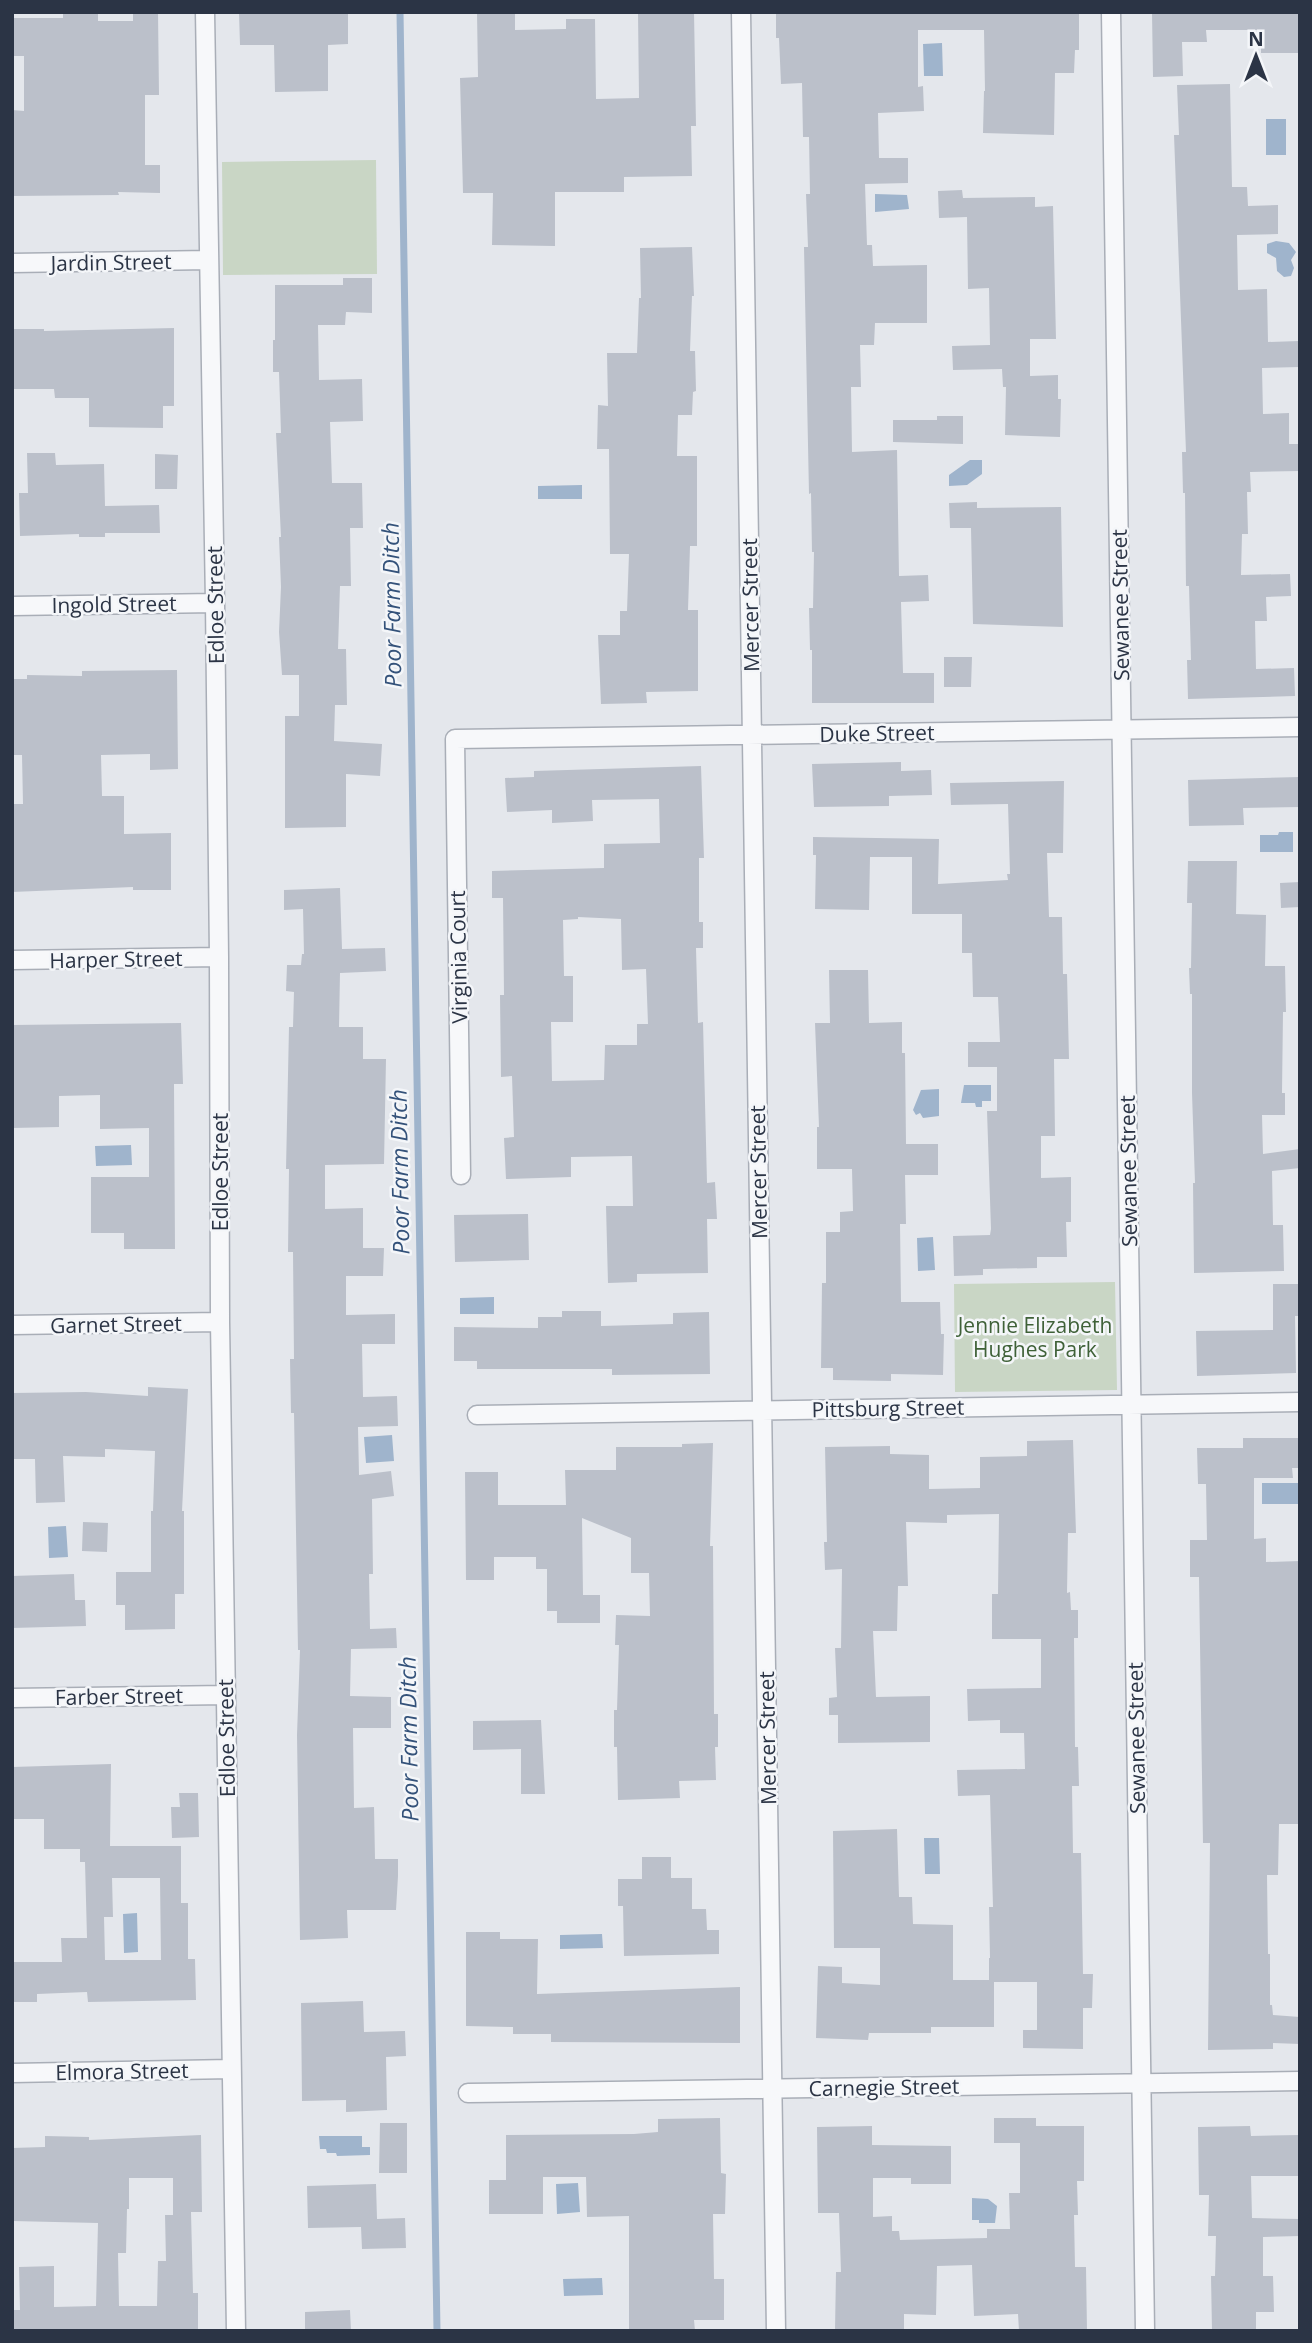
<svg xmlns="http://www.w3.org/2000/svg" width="1312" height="2343" viewBox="0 0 1312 2343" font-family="'Open Sans',sans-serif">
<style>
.green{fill:#c9d6c5}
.water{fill:#9fb4cc}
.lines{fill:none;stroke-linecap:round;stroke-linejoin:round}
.stream{stroke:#9fb4cc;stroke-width:7}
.building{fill:#bbc0ca;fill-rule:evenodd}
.street-casing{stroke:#a9aeb7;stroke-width:21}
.street{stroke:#f7f8fa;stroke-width:18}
.labels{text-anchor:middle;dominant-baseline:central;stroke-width:5;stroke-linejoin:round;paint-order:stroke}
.street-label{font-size:21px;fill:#2b3445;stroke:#f4f6f9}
.park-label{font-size:21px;fill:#3f6138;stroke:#f4f6f9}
.water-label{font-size:23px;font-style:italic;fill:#34527a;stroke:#f4f6f9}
</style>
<rect width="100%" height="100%" fill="#e4e7ec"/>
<path class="green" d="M376,160L377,274L223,275L222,162Z
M1115,1282L1117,1390L955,1392L954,1284Z"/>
<path class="water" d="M942,43L943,76H924L923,44Z
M1266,119H1286V155H1266Z
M875,194L907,195L909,209L875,212Z
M1276,241L1289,243L1296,252L1291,260L1294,268L1291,276L1284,277L1277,271L1276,258L1267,253V244Z
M970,460H982V474L967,485L949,486V475Z
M582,485V499H538V486Z
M1279,832H1293V852H1260V835H1278Z
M964,1085H991V1101H982V1107H976L975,1103H961Z
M939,1089V1116L923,1118L920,1113L916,1115L913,1110L921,1090Z
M131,1145L132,1165L96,1166L95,1146Z
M933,1237L935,1270L918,1271L917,1238Z
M494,1297V1314H460V1298Z
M392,1435L394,1461L366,1463L364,1437Z
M1262,1483H1300V1504H1262Z
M66,1526L68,1557L49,1558L48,1527Z
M924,1838H939L940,1874H925Z
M137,1913L138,1952L124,1953L123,1914Z
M602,1934L603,1948L560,1949V1935Z
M362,2136V2147H370V2155L337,2156L336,2153H327L326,2149H320L319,2136Z
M578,2183L580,2212L557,2214L556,2184Z
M972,2198L988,2199L997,2206L995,2223H979V2220H972Z
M602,2278L603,2295L564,2296L563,2279Z"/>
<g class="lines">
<path class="stream" d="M400,12L437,2331"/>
</g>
<path class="building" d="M63,12H98V21H133V12H158L159,95H145V165H160V193L118,192L119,195L12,196V110L24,111V56H12V18H63Z
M239,12H348V44L328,45V91L275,92L274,45H240Z
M477,12H515V30L566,29V19H595L596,99L639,98L638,12H694L696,126H691L692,176L624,177V192H555V246L492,245L493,193H463L460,78L478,77Z
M776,12H1079V50H1075L1074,73H1055L1054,135L983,133L984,91H985L984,30H918V87L923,86L924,111L878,113L879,158H908V183L865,184L867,245H872L873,266L927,265V323H875L874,345H860L861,387H851L852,452L897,450L899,576L928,575L929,601L901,602L903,673H934V703H812V650H810L809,608H813L814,552H812L811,493L809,494L804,247H808L806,194H810L809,137H803L802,83L781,84L779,38H776Z
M1152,12H1300V53H1261V30H1206L1207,42H1182L1183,76L1153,77Z
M1230,84L1232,187H1247L1248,206L1278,205V234L1237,235L1238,290L1267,289L1268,342L1299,341V367L1262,368L1263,414L1289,413V444H1300V471L1250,472L1251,492H1247L1248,534H1242L1241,575L1290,574L1291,596L1266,597L1267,621H1255L1256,669L1294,668L1295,696L1188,699L1187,660H1191L1189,586H1186L1185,493H1183L1182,452H1186L1174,135H1179L1177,85Z
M962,190L963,198L1035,197V207L1053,206L1056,339H1030V376L1058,375V399H1061L1060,437L1005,435L1006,387H1003L1002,369L953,370L952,346L990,345L989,288L968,289L967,217L939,218L938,191Z
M692,247L694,296H692L690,351H695L696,391L693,392L692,415H678L677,456H697V546H690L688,610H698V691L646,692L647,703L601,704L598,635H620V611H627L629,554H610L609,449H597L598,405L608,406L607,353H637L639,298H641L640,248Z
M343,278H372V313L346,312L345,325H318L319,380L362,379L363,421L330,422L332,483H362L363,528H350L351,586H340L338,649H346L347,705H335L334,741L382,744L380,776L346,774V827L285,828V716H299V675H282L279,632L281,587L279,537H281L276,433H281L279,372H273V340H275V285H343Z
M174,328V406H163V428L89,427V398H55L54,389H12V329H44V331Z
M937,416H963V444L893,442V420H937Z
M27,453H55L56,465L104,464L105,506L159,505L160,533H105V537H79V534L20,536L19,493H28Z
M155,454L178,455L177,489H155Z
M977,502V508L1061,507L1063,627L973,624L971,528H950L949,503Z
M944,657H972L971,687H944Z
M177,670L178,769L150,770V754L101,755L102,796H124V834L171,833V890H133V887L12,892V804H23L22,755H12V679H27V675L82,676V671Z
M901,762V771L931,770L932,795L889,796V806L814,807L812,764Z
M701,766L704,858H699V922H703V948H696L698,1023L703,1022L707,1183L715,1182L717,1219H707L708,1273L637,1274V1282L608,1283L606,1206H633L632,1156L571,1157V1177L506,1179L504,1138L514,1137L512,1076L501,1077L500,995H504L503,898H492V871L604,868V844L660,843L659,799L592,800L593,821L552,823V810L507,812L505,778L534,777V771ZM578,917L621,919L622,970L646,969L648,1024H637V1045H605L604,1080L552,1081L551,1022H573V976H564L563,920L578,919Z
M1300,777V807L1243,808L1244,825L1189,826L1188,780Z
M1064,781L1063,853H1047L1049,917H1062L1063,974H1067L1069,1059H1054L1055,1136H1041V1178L1071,1177V1222H1066L1067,1257H1037V1268L983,1269V1275L954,1276L953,1236L990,1235L991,1229L987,1111H997V1067H968V1042H1000L998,997H973L972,953H962V914H912V857H870L869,910L815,909L816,855H813V837L939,839L938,884L1008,880L1007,874H1010L1008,804L951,805L950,783Z
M1188,861H1237L1236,914L1266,915L1265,966H1285L1286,1012H1283L1282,1093H1285V1115H1262L1263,1154L1300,1149V1168L1272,1171L1273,1225H1283L1284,1271L1194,1273L1193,1183H1195L1192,1093V994H1190L1189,968H1191L1192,903H1187Z
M1300,882V907L1281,908L1280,883Z
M340,888L342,949L385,948L386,971L340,973L339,1027H363V1059H386L384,1164L325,1165V1209L363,1208V1248H384L383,1276H346V1315L395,1314V1344H362L363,1397L397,1396L398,1426L358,1427L359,1475L391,1471L394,1496L372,1499L373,1574H369L370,1629L396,1628L397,1648L351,1649L350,1696L391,1697V1728H353L354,1808L374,1807L375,1859H398V1876L396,1910H347L348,1938L300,1940L297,1735L300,1650H298L294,1413H291L290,1359H294L293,1252H288L289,1169H286L289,1027H293L294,992L286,991L287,965H301L302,954H304L303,909L284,910V890Z
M829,970H868L869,1023L902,1022V1053H905L906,1144H938V1175H905L906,1224H900L901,1302H940L941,1334H944L943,1375L891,1374V1381L833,1380V1368H821L822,1283H826V1232H840V1212L853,1211L852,1169H817V1127H819L815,1023H830Z
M181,1023L183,1084H174L175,1249H124V1233H91V1177H149V1128L100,1129V1095L59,1096V1127L12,1128V1025Z
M528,1214L529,1260L455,1262L454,1215Z
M1273,1284H1299V1316H1295L1296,1373L1197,1376L1196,1331L1273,1330Z
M562,1311H601V1326L673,1324V1313L709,1312L710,1374L612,1375V1369H477V1361H454V1327L538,1328V1317H562Z
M148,1387L188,1389L182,1511H184V1594H175V1629L125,1630V1605H116V1572H151V1511H153L155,1451L105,1449V1457L63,1456L65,1502L36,1503L35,1459H12V1393L86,1392L148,1396Z
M1243,1438H1300V1468H1292L1293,1478H1254V1539L1266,1538V1562L1300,1561V1824H1279L1278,1875H1267L1268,1954H1270V2005H1272L1273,2015L1300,2017V2044L1273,2043V2049L1208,2050L1210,1843H1203L1199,1577H1190V1540H1207L1206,1484H1198L1197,1448H1243Z
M1073,1440L1076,1533H1068L1067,1593L1070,1592L1071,1610H1078V1638H1074L1075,1747H1078L1079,1786H1072L1073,1853H1081L1083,1974H1093L1092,2008H1083V2049L1023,2048V2030H1037V1982H994V2027H931V2033H869L868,2040L816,2038L818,1966L842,1967V1983L880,1985V1948H834L833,1831L897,1829L899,1897H912L913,1924L953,1925V1980H989V1958H990L989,1907H993L990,1795L958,1796L957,1770L1025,1769L1024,1733H1000V1720L968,1721L967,1689L1041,1688V1639H992V1594H998L999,1514L947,1515V1523L906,1522L908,1586H898L897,1631H873L876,1697L930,1696V1742L838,1743V1715H829V1698L837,1697L835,1648H841L842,1569L825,1570L824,1542H827L825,1447L890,1446V1454L929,1455V1489L980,1488V1457L1027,1456V1441Z
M713,1443L710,1546H713L714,1714H718V1747H715L716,1780L679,1781L680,1798L618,1800L617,1747H614V1710H617L619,1645H615L616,1615L650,1616L649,1573H631V1538L582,1518L583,1595H600V1623H557V1611H547V1569H536V1557H494V1580H466L465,1472H498V1505H566L565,1470H616V1447H682V1444Z
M83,1522L108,1523L107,1552L82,1551Z
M74,1574L75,1600H85L86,1626L12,1628V1576Z
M541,1720L545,1794H521V1749L473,1750V1721Z
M111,1764L110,1846H181V1903H188V1959H195L196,2000L88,2002L87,1992L37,1994V2002H12V1962H62L61,1938H87L85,1862H80V1849H44V1819H12V1767ZM112,1878H160L161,1960H105L104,1917H113Z
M179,1793H198L199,1837L172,1838L171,1807H180Z
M642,1857H671V1878H692V1909H706L707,1930H719V1954L624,1956L623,1906H618V1879H642Z
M466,1932H500V1939H538L537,1994L740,1987V2043L551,2042V2034H513V2027L466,2026Z
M363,2001L364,2032L405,2031L406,2056L386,2057L387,2110L346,2112V2100L302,2101L301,2003Z
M720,2118L721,2173L726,2174L725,2214H713L714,2279H724V2320H694L695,2331H629V2216L587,2217L586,2177H543V2214H489V2180H506V2135L634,2134L658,2132V2119Z
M994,2118H1036V2126H1084V2181H1077L1078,2215H1074L1075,2267H1086L1087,2331H1019L1018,2314L974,2316L972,2265L937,2266L936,2315L904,2314V2331H835L836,2272H841L839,2213H818L817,2127L872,2126V2145L951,2146V2184H911V2178H873V2217L892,2216V2231H899L900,2240L987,2238V2229H1010L1009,2193H1020V2143H994Z
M380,2123H407V2173H379Z
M1250,2126L1251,2136L1300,2135V2176H1251L1252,2218L1300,2219V2236L1263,2237V2276H1273L1274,2312H1256V2331H1212L1211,2276H1215L1216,2236H1208L1209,2195H1199L1198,2127Z
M201,2135L202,2212H191L193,2293H198V2331H12V2310H20L19,2267L54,2266V2307L96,2306L98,2223L12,2221V2148L45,2147V2136L89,2137V2140ZM129,2178H173V2215H165L166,2261H158L157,2306H119L118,2253H126L127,2209H129Z
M376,2184L377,2219L405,2218L406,2248L362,2249L361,2227L308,2228L307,2186Z
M350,2310L351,2331H305V2312Z"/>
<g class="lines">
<g class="street-casing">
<path id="street" d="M205,12L215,603L219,957L220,1322L236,2331
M741,12L776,2331
M1111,12L1145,2331
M12,263L209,260
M12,606L215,603
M12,960L219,957
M461,1175L455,739L1300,727
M12,1325L220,1322
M477,1415L1300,1402
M12,1698L226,1695
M12,2073L231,2069
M468,2093L1300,2081"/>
</g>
<use href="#street" class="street"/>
</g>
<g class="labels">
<g class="street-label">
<text transform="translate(111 262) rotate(-1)">Jardin Street</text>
<text transform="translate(114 604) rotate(-1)">Ingold Street</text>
<text transform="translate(215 605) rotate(-91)">Edloe Street</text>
<text transform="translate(750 605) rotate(-91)">Mercer Street</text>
<text transform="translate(1120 605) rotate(-91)">Sewanee Street</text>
<text transform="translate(877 733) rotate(-1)">Duke Street</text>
<text transform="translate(458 957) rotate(-91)">Virginia Court</text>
<text transform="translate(116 959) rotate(-1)">Harper Street</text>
<text transform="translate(1128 1171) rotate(-91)">Sewanee Street</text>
<text transform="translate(220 1172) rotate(-90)">Edloe Street</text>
<text transform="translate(758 1172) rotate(-91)">Mercer Street</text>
<text transform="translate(116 1324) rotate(-1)">Garnet Street</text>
<text transform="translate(888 1408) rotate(-1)">Pittsburg Street</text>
<text transform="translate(119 1696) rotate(-1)">Farber Street</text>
<text transform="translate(226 1738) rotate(-91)">Edloe Street</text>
<text transform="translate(767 1738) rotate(-91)">Mercer Street</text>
<text transform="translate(1136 1738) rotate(-91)">Sewanee Street</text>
<text transform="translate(122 2071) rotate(-1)">Elmora Street</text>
<text transform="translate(884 2087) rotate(-1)">Carnegie Street</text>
</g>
<g class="park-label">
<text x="1035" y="1325">Jennie Elizabeth<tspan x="1035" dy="24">Hughes Park</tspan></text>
</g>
<g class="water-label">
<text transform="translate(391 605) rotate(-91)">Poor Farm Ditch</text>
<text transform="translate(399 1172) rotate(-91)">Poor Farm Ditch</text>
<text transform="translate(408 1739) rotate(-91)">Poor Farm Ditch</text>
</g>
</g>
<rect width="1312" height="2343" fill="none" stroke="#2b3445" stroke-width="28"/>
<g transform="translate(1256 56)" stroke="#f4f6f9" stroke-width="5" paint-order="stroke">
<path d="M0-5L12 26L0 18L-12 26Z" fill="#2b3445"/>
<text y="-10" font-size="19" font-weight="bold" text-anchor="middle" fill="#2b3445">N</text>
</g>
</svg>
